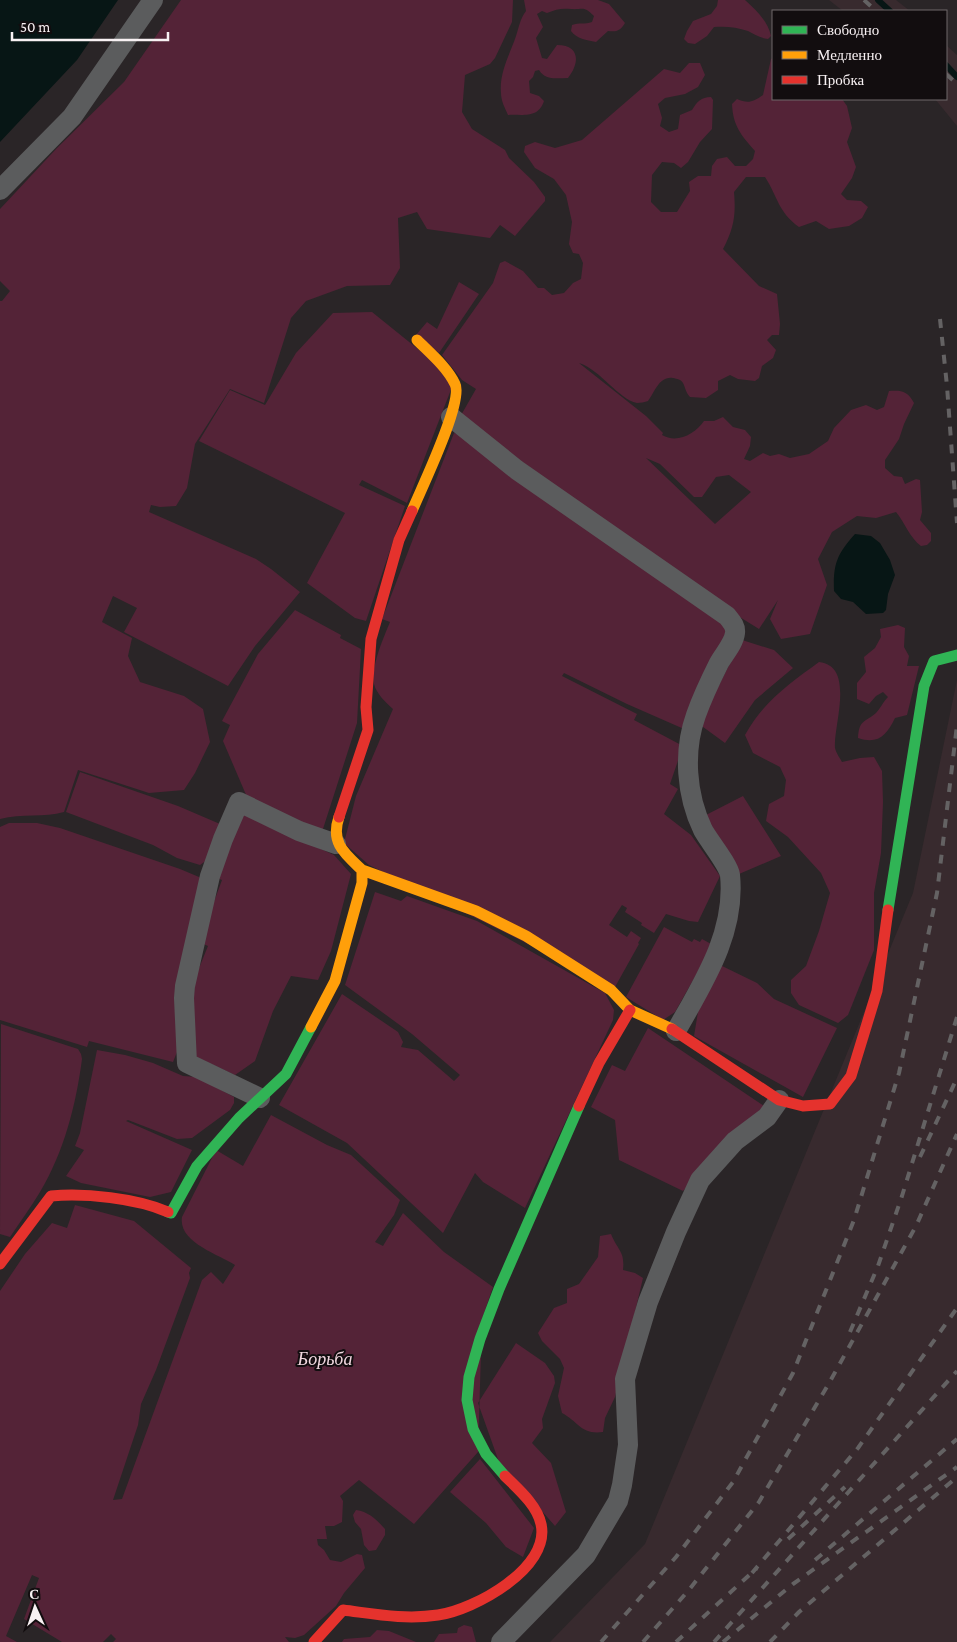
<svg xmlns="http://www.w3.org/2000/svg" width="957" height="1642" viewBox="0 0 957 1642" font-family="'Crimson Pro',serif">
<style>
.built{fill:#382a2e}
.green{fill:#542337;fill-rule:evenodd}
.water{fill:#071615}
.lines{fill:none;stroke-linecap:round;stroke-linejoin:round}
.stream{stroke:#071615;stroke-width:6}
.street{stroke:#5b5c5d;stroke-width:20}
.fast{stroke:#30b455;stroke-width:11}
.slow{stroke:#ff9f0a;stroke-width:11}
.jam{stroke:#e5322d;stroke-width:11}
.rail{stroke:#646263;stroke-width:4;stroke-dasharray:9 9;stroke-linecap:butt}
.labels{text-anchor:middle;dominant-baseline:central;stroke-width:4;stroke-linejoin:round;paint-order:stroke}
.park-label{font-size:18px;font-style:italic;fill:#f1d7df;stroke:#120d0f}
</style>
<rect width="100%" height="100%" fill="#2a2527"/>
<path class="built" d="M829,0H896L910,11H843Z
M946,45L957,55V126L935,99H946Z
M957,680V1642H550L645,1544L913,893Z"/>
<path class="green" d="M181,0H513L512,22L495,58L490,64L465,75L462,112L472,129L505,150L509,158L534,182L545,197V201L515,236L500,225L490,238L427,229L417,212L398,218L400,268L390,285L347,286L306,301L291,318L264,403L230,389L195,444L187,488L176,506L160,507L151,505L149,512L256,559L271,569L300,592L255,646L228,686L124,632L137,608L113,596L102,622L132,638L128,656L140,682L184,696L203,709L210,742L195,773L184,790L149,793L78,770L64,812C44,818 22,813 0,819V301H2L10,291L0,281V209L57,148L124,82Z
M524,0H598L609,4L625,23C620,31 617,32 608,31L596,42C586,40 577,39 571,31L572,25C579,22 585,25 592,22L594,16C583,5 583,10 571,9C562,8 556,9 547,13L542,11L537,14L543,27L536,38L542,58L547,59L557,45C580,45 580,63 568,78C556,78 546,81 539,70L535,71L533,77L529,81L530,93L539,96L544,101C538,119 523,114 508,115C505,108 501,101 501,93C499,73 510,54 516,36C519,27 520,19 526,11Z
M718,0H745C756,10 768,21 771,36L768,39C760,38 754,34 748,31C737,27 725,26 714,27L707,36L695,44L688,43L684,39L687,31L693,21L711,14L717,6Z
M773,58V99H842L847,106L852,128L847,142L856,167L852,178L841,194L847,200L861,201L868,207L862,218L849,226L829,229L816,221L799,227C778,212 778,197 765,177H746L734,192C736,215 734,228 723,249L759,286L777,294L780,324L779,335H772L767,340L776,350L773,358L762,366L759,378L755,381L738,379L730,375L718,381V390L706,398L690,397C685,391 686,389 683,383C681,379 677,379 673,378C659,376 655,392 648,401C645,402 640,403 637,403C618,399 601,370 579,363L646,416L663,433L662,435C677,444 695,434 704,421H714L723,417L733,427L745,430L751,437L750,446L744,459L750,461L763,453L770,456L779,454L790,458L809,454L828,441L834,428L851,410L866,405L877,410L884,407L889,391C901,390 908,391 914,403L904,424L899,439L885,460V468L894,476L902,477L905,484L916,479L920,480L922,512L920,520L931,533V541L927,545L921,546C910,538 905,523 896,512L876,518L857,516L832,532L818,559L827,585L810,634L781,639L770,619L778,600L759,629L722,606L460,417L476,389L462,380L442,355L493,283L500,263L505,261L523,271L538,288H544L552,295L564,293L573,283L581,279L583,263L579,254L573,253L569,244L572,222L566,195L554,179L535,168L524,152L525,146L535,142L555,148L582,140L664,69L680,73L689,63H700L705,75L698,87L685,94L665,98L658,104L662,118L660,126L669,132L678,129L680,115L692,110C697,102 701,97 711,97L713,100L712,129L700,142L688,162L681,168L674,163L662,162L652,175L651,202L661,212H677L690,191L689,182L698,176H711L712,166L717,159L727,157L735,166H746L753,159L755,151C741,135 733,126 732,104L737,99C748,104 753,102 763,95L771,59ZM646,458L660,464L694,497H702L716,477L729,475L751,492L715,524Z
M459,282L479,294L439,353L416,335L427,322L437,329Z
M372,312L434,362L452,387L407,503L362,480L359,485L405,506L366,621L355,618L307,583L345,513L199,441L230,390L265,405L296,353L333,313Z
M454,433L463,435L725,625V636L684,729L627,704L564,673L562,676L637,714L634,720L683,746L670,784L678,789L664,814L691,835L720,876L698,922L689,921L666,914L654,933L641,925L642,923L625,912L627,908L622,905L609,925L627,937L631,931L641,938L638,943L639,944L615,987L369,865L344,843L356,796L393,709C386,703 376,693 374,684C371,666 383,639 390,622L382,619Z
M295,610L341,635L340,638L361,649L357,723L322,832L247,797L223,741L230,725L222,721L258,654Z
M898,625L905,628L904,647L909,656L907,666H919L907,715L895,718C887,735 878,745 858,738C859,720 864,723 876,713C880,709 883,702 888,697L883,692L876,696L869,704L857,699V683L866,672L864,657L875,648L881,637L880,629Z
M742,640L774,650L793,668L755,700L725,743L699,724Z
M819,662C856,666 833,726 835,748C836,753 840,758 842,762L860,758L874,757L882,771L883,802L881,853L874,893V950L848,1015L838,1023L799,1005L791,993V980L806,966L819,931L830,893L821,873L788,837L766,821L769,804L784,796L786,780L780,767L753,753L745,735C764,701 789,684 819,662Z
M80,772L178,806L220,824L207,860L200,865L177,858L153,845L66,812Z
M743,796L781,856L739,874L704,816Z
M237,812L273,827L334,855L351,874L331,951L318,980L291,976L273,1011L255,1061L235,1075L196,1057L191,1043L195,978L208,946L199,942L222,880L214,877Z
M9,823H37L60,828L180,869L199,877L205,884L179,1047L173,1062L89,1041L87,1047L0,1020V827Z
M375,892L401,901L407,896L477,921L605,993L614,1010L613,1020L525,1208L483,1182L475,1173L443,1233L347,1143L279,1105L342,994L398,1032L403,1042L401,1047L418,1050L454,1081L460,1075L412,1034L345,985Z
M664,927L692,942L694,939L700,942L702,939L713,945L675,1012L663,1020L626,997Z
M720,965L757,983L774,999L837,1028L803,1097L694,1036L699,1006Z
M1,1024L78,1049L81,1054L82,1059C76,1105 64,1152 40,1192C31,1207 20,1222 10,1237L0,1234Z
M648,1028L764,1106L683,1191L619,1160L615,1120L591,1107L612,1065L625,1071Z
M97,1050L125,1055L153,1063L183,1076L197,1077L234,1097V1103L230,1110L192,1138L177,1139L128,1120L126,1121L192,1150L171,1192L150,1197L81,1183L66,1176L84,1150L75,1146L80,1133Z
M271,1115L327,1145L351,1155L400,1200L394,1215L375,1242L383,1246L403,1213L444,1252L493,1287L482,1319L478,1452L414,1524L359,1480L340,1496L343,1501L342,1522L334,1526H325L327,1539H317L318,1545L324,1550L330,1560L341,1562L357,1554L362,1555L365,1568L344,1593L336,1606L304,1635L295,1638L285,1637L289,1642H113L116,1639L111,1634L103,1642H62L24,1619L39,1578L32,1575L6,1636L17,1642H0V1291L25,1254L52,1223L67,1228L75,1205L134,1221L191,1268L189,1273L190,1278L156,1370L141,1404L138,1425L113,1500L122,1499L202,1280L211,1272L223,1284L235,1265C218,1254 178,1242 182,1217L216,1150L243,1166Z
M611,1234C618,1251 625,1251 623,1270L635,1273L643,1278L615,1397L605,1418L603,1432C581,1435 579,1422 562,1413L558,1396L564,1368L560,1359L542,1341L538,1333L554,1308L567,1303V1289L579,1284L598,1257L600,1236Z
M516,1343L545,1363L554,1376L555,1383L542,1419L543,1428L532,1443L551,1463L566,1512L555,1526L499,1462L478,1403Z
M480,1459L534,1528L523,1557L506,1547L486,1523L450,1492Z
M356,1510C369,1512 376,1519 385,1529V1535L376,1550L369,1551L364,1545L361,1529L355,1522L353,1515Z
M464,1625L472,1627L476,1642H434L439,1634L457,1633L458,1628Z
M377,1630L389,1631L416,1642H342L344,1639L370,1637Z"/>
<path class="water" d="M0,0H118L77,60L0,142Z
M855,534L871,536L880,543L890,560L895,575L888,594L886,610L883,613L866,614L853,602L841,599L834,591C833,564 837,554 855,534Z"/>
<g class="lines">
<path class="stream" d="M878,0L890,11
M946,65L957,77"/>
<path class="street" d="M0,190L72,117L153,0
M451,417L517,470L727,616C731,621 736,626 735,633C734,643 724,654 719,663C711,679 702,698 696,715C683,751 686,795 703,830C709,841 728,864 730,875C736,933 703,983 676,1031
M260,1098L187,1063L184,998L185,986L210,876L223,839L239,802L299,831L336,844
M501,1642L586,1555L618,1501L622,1485L628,1445L625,1379L648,1302L676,1232L700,1180L735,1141L767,1117L779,1100"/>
<path class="fast" d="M888,910L924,686L934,661L957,655
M168,1212L171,1213L197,1166L239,1118L286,1074L311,1027
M505,1476L486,1454L473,1429L467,1400L469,1377L480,1339L499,1289L579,1106"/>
<path class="slow" d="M412,511C421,489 464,401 455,384C447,367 430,353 417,340
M362,870L476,911L526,936L611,990L630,1010L672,1029
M311,1027L335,981L362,883V870C345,854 330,843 339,817"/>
<path class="jam" d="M339,817L368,730L366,707L371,639L399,540L412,511
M672,1029L779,1100L803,1106L830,1104L851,1076L877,991L888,910
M579,1106L599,1063L630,1010
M0,1264L51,1196C85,1193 136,1198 168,1212
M314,1642L343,1610C375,1614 405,1620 438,1615C474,1610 551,1568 541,1524C537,1505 518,1489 505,1476"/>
<path class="rail" d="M864,0L876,11
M946,74L957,84
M940,319L947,386L957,523
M920,1157L957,1078
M850,1332L878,1266L902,1196L957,1017
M788,1539L845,1487
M815,1560L957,1439
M752,1573L858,1448L957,1308
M601,1642L676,1557L733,1482L793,1373L854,1220L899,1073L937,893L957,725
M643,1642L688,1591L759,1502L828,1385L916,1226L957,1134
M676,1642L757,1568
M714,1642L957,1371
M723,1642L793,1584L957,1467
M770,1642L799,1612L957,1477"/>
</g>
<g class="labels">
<g class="park-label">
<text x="325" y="1359">Борьба</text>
</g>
</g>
<rect x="772" y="10" width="175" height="90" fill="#120d0f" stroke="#6e686a"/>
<rect x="782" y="26" width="25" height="8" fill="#30b455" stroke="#6e686a"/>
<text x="817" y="35" font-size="15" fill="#f8f1f3">Свободно</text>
<rect x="782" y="51" width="25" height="8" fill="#ff9f0a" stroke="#6e686a"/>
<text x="817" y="60" font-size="15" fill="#f8f1f3">Медленно</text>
<rect x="782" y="76" width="25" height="8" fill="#e5322d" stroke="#6e686a"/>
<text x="817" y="85" font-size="15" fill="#f8f1f3">Пробка</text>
<g transform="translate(35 1607) rotate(357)" stroke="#120d0f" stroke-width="4" paint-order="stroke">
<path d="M0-4L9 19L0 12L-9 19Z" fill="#f8f1f3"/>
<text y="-8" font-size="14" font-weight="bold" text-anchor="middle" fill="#f8f1f3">С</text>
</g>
<path d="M12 32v8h156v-8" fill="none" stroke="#f8f1f3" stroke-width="2.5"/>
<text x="20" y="32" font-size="15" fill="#f8f1f3" stroke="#120d0f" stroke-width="4" paint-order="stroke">50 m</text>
</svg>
